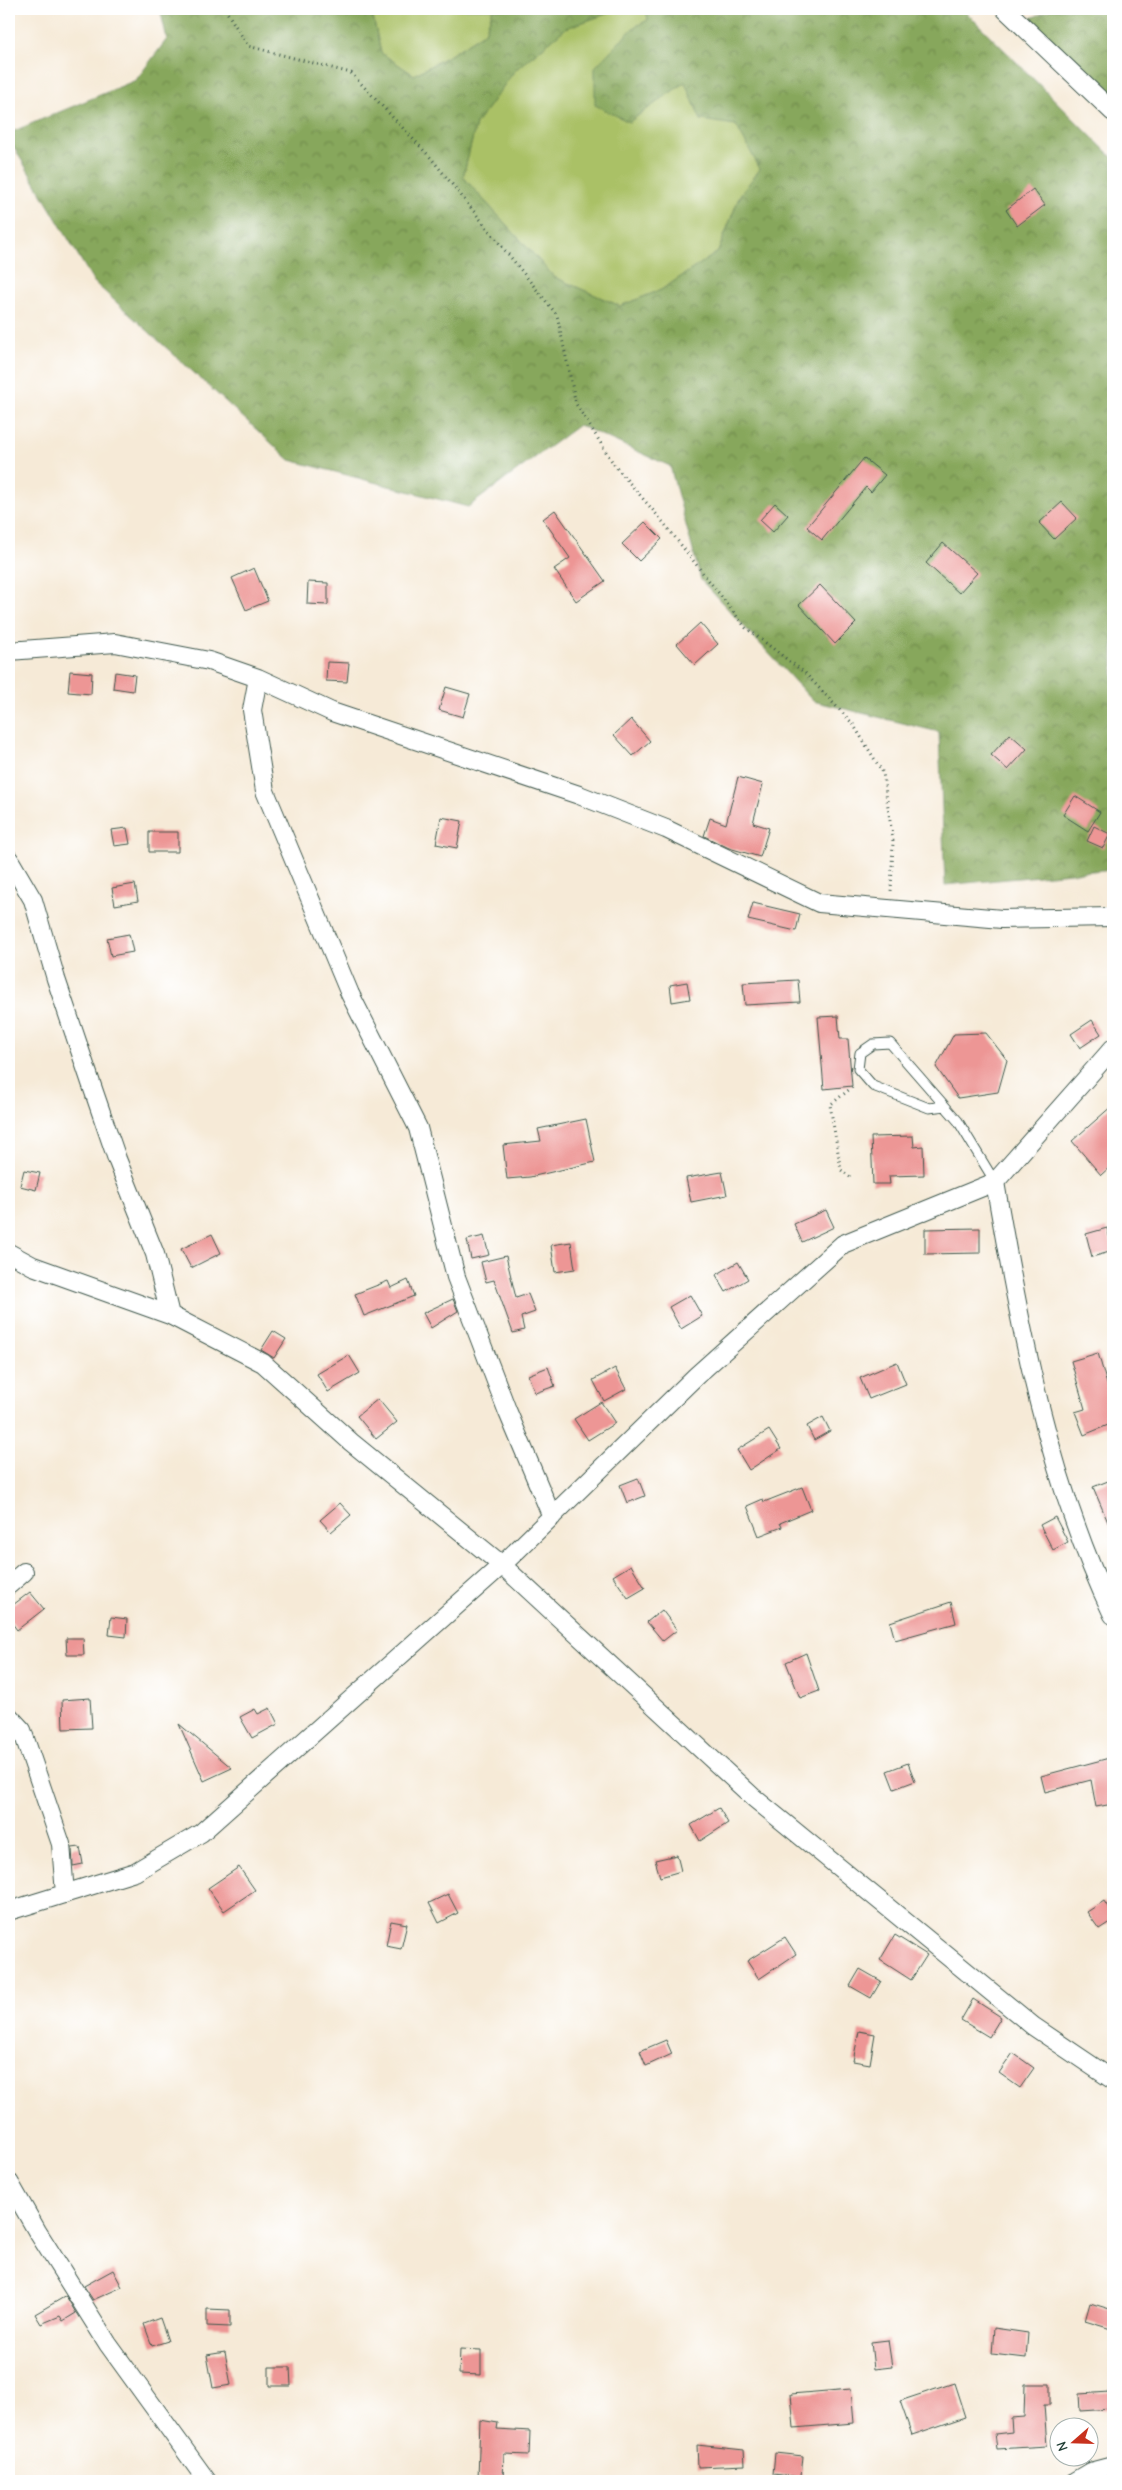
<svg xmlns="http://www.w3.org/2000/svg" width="1122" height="2490" viewBox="0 0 1122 2490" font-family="'Comic Neue',sans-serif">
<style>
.grass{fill:#aac166;stroke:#647f4d}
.forest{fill:url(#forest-crowns);stroke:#537248}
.building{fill:#ed9695}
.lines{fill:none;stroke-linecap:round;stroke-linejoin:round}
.service-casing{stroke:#3f574c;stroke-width:11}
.minor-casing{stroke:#3f574c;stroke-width:20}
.path{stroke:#3f574c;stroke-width:3;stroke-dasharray:1 4;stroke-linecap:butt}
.service{stroke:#fff;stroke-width:9}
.minor{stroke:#fff;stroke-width:18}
</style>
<defs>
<pattern id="forest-crowns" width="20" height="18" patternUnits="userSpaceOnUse" patternTransform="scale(1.25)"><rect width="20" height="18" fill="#87a75b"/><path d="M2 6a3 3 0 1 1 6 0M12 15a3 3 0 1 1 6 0" fill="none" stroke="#6e894c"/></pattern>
</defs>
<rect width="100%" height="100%" fill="#fff"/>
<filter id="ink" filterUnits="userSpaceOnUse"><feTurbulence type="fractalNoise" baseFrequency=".02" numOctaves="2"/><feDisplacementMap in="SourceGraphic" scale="10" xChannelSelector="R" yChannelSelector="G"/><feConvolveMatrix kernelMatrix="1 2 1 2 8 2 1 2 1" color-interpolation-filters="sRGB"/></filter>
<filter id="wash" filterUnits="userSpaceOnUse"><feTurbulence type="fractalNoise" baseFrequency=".0096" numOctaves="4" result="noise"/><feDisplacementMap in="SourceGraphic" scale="20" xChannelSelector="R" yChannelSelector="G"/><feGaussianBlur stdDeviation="1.12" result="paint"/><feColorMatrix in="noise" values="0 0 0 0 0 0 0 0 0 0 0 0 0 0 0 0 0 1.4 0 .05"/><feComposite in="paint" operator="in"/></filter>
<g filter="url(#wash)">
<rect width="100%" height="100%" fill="#f6ead7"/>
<path class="grass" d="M371,9H493L485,32L452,54L414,75L381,53Z
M620,9H646L649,20L634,27L629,122L685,82L701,119L736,125L761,169L740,195L718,252L661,290L620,306L554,277L463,177L476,124L515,70L566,28Z"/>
<path class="forest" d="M160,9H371L381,53L414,75L452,54L485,32L493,9H620L566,28L515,70L476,124L463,177L554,277L620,306L661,290L718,252L740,195L760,169L736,125L701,120L685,82L629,122L595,105V67L634,27L648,20L646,9H963L1113,158V869L945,885L939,732L813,701L701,580L670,466L579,425L468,507L290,460L94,282L9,139V133L136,80L167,39Z
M1052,9H1113V96L1029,19Z"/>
<g id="blocks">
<path class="building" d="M1033,189L1045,205L1017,226L1006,210Z
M864,458L885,475L871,492L866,487L822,540L807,527Z
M1062,502L1077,518L1054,539L1039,523Z
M775,503L788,515L773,532L760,520Z
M555,510L605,581L576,601L554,569L570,558L543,519Z
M645,522L662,539L639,561L622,544Z
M943,543L977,573L959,593L926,563Z
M254,568L268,601L246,610L232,578Z
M308,582L328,583V605L307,604Z
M820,585L856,623L835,644L799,605Z
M700,623L718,644L695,665L677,644Z
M327,662L349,663L347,682L326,681Z
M70,671L92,673L91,694L68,692Z
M115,672L135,675L133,691L113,688Z
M446,687L470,694L463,717L439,710Z
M631,719L650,741L633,756L614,735Z
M1010,734L1027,749L1008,770L991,755Z
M738,777L763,784L753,823L769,828L760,857L729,848L704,836L710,818L726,824Z
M1075,796L1100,812L1088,831L1063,815Z
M441,817L462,821L457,848L436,844Z
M1094,826L1110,834L1103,848L1087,841Z
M127,828L130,844L114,846L111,830Z
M149,832H178V852H149Z
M135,884L138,901L115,905L112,888Z
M753,903L800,914L796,931L748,920Z
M129,934L133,952L111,956L107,938Z
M798,980L800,1002L745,1005L743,983Z
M687,982L690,999L672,1002L670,985Z
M838,1016L840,1039H848L852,1086L824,1089L818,1017Z
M1092,1020L1101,1034L1080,1048L1071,1034Z
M986,1033L1007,1060L998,1092L958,1098L936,1067L954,1034Z
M1113,1105V1164L1101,1175L1072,1141Z
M586,1119L595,1162L530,1177L507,1179L503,1145L541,1141L538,1129Z
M913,1136L914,1147L923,1146L924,1175L889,1176L890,1184H873L871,1137Z
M24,1170L40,1173L36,1190L20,1186Z
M722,1172L727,1195L691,1202L686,1178Z
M826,1210L834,1227L802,1242L794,1224Z
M980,1228V1253L925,1254V1229Z
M1107,1228L1113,1251L1092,1257L1086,1234Z
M212,1234L221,1253L191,1268L181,1249Z
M484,1236L489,1255L471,1259L467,1240Z
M571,1242L575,1269L555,1272L551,1245Z
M506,1256L516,1298L528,1294L535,1312L521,1317L524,1330L513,1333L494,1280L486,1282L481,1262Z
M738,1262L748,1279L726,1292L716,1275Z
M408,1280L414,1296L364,1316L355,1294L388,1281L391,1288Z
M690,1295L702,1316L681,1329L669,1307Z
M453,1299L458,1311L431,1328L423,1313Z
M273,1331L286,1339L274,1358L261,1350Z
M1098,1353L1113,1405V1423L1084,1435L1075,1412L1085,1409L1071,1361Z
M349,1355L360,1373L328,1392L317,1374Z
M897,1362L906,1384L869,1399L860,1378Z
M548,1367L555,1386L535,1393L528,1375Z
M615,1368L626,1389L604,1401L593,1380Z
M378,1399L397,1422L376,1439L357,1416Z
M601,1402L615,1423L588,1440L574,1419Z
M823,1417L830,1431L814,1440L807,1426Z
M769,1430L781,1449L749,1470L737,1450Z
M638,1478L645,1496L627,1503L620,1485Z
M1113,1479V1534L1093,1487Z
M802,1487L811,1510L780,1523L782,1527L759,1536L747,1506L763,1499L764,1502Z
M340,1503L351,1515L331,1532L320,1520Z
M1055,1517L1068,1542L1053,1550L1040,1525Z
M631,1565L645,1588L628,1598L613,1576Z
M30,1592L44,1609L17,1630L9,1619V1608Z
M951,1602L956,1623L895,1640L890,1622Z
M662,1610L677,1630L663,1641L647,1622Z
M111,1617L127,1619L126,1637L109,1635Z
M66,1638H83L84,1655H67Z
M806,1653L819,1691L800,1698L786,1662Z
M90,1698L92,1728L63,1729L62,1700Z
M270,1708L278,1724L252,1738L240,1717L255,1709L258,1714Z
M179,1724L232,1768L204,1781Z
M1113,1757V1804L1096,1807L1091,1780L1045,1792L1041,1776Z
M908,1763L915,1781L894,1789L887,1771Z
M719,1808L728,1823L700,1841L691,1825Z
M80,1847L83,1864L73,1866L72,1848Z
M677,1855L681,1871L660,1877L655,1860Z
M239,1867L255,1890L224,1911L208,1888Z
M448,1894L458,1913L439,1923L429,1903Z
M1104,1901L1113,1915V1920L1099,1929L1087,1912Z
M391,1921L407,1924L401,1949L386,1946Z
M895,1935L927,1955L911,1980L880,1960Z
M785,1937L796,1954L759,1979L747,1961Z
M860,1969L881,1981L871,1998L850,1986Z
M973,1999L1001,2017L989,2037L961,2020Z
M859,2031L875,2034L870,2064L853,2061Z
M666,2040L672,2054L646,2066L640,2051Z
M1013,2053L1034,2068L1020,2088L999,2073Z
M113,2270L122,2287L93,2300L84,2286Z
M66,2296L76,2313L63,2321L60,2316L41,2324L35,2314Z
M1090,2303L1113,2310L1111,2329L1085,2321Z
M207,2309L230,2310V2327L207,2326Z
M160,2318L168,2341L152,2346L144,2324Z
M994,2328L1028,2333L1026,2358L992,2354Z
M888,2340L892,2367L874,2369L871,2342Z
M460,2349L481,2350V2375L459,2374Z
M225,2352L231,2385L213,2388L207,2355Z
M269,2367H290L291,2386H269Z
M954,2383L965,2417L912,2435L900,2401Z
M1025,2384H1050V2405H1044L1047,2446L997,2449L995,2434L1012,2432L1011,2418L1024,2417Z
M851,2389L854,2423L794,2428L791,2394Z
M1110,2392L1111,2409L1080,2411L1079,2394Z
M480,2420L498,2423L497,2429L530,2431L529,2455L504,2454L503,2480L478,2479Z
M697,2445L744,2450L745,2465L698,2467Z
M775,2453L803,2456L801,2477L773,2474Z"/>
</g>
</g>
<g filter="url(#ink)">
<use href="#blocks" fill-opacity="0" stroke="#3f574c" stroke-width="1"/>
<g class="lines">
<g class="service-casing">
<path id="service" d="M945,1106L929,1108L873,1086L858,1069L860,1053L873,1044L890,1043L958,1121L995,1182"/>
</g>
<g class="minor-casing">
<path id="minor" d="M1005,9L1113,112
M9,651L115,643L209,661L258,678L332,712L579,795L666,829L819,903L1002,919L1113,917
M258,678L252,710L265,791L350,994L418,1128L456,1277L507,1410L552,1517
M9,859L33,900L56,979L93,1089L117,1159L155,1254L170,1315
M995,1182C1020,1329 1048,1479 1113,1615
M9,1253L33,1266L170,1315L263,1363L351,1442L502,1565L754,1798L1033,2026L1113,2080
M9,1585L24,1572
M9,1716L22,1730L61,1844L65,1894
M9,1911L135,1872L201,1833L502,1565L696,1376L843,1244L995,1182L1113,1048
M9,2182L37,2231L108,2344L207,2481
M1075,2481L1090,2472L1113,2466"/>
</g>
<path class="path" d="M225,9L248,46L351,73L431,158L557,315L576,404L615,466L663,522L746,628L805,673L853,724L883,773L893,841L891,892
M850,1177L841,1170L830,1105L855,1085"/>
<use href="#service" class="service"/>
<use href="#minor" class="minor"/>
</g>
</g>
<rect width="1122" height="2490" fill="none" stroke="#fff" stroke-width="30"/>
<g transform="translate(1074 2442) rotate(250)"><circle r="24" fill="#ffffff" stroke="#a5b1ae"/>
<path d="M0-4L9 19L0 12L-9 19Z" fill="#c8321e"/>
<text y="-8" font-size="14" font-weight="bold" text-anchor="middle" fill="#1f3d34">N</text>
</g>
</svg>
